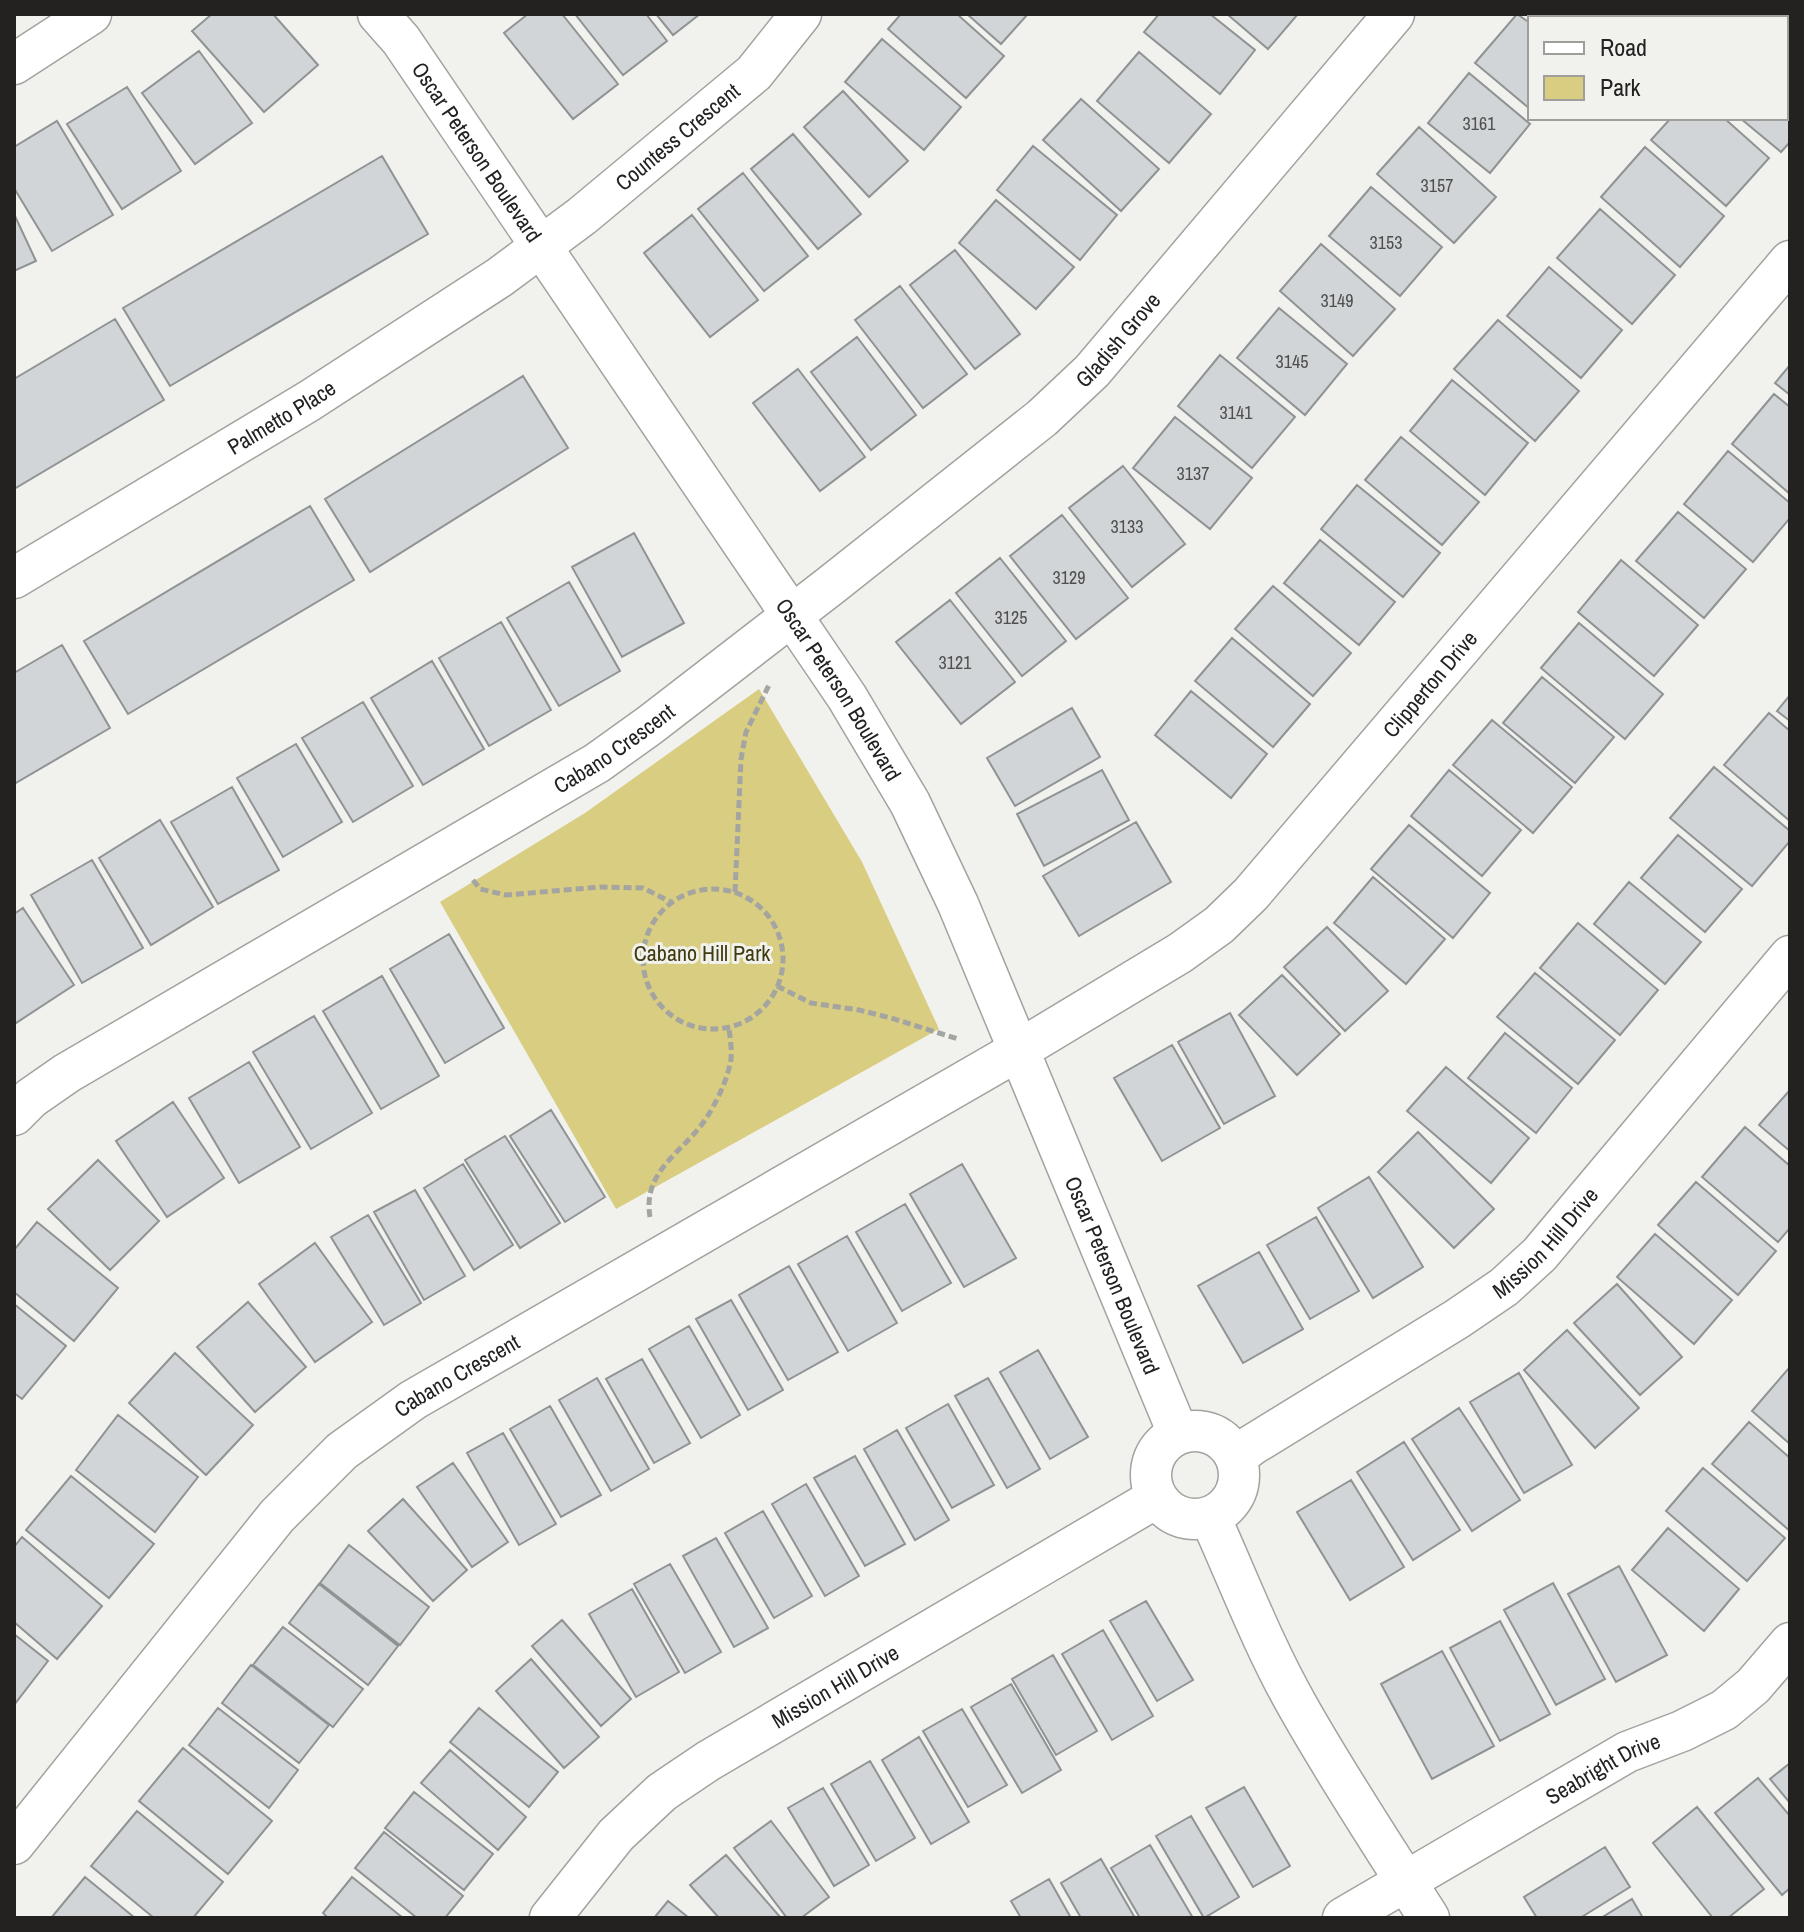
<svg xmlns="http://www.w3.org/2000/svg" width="1804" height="1932" viewBox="0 0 1804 1932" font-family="'Archivo Narrow',sans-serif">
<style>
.green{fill:#d8cd81}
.building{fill:#d1d5d7;stroke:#8f9394;stroke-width:2}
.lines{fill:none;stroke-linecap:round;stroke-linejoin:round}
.minor-casing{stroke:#a2a29e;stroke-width:43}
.path{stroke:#a4a4a1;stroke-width:5;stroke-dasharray:8 4;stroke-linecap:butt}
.minor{stroke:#fff;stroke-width:40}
.labels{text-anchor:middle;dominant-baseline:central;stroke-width:6;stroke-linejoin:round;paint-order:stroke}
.number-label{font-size:18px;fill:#4e4f4e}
.street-label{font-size:22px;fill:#232221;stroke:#f1f1ed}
.park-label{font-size:22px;fill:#403a10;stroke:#f1f1ed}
</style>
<rect width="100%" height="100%" fill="#f1f1ed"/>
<path class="green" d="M759,689L862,862L939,1029L616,1209L440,902L585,813Z"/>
<path class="building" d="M212,14H273L318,65L264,112L192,31Z
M528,14H562L618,84L573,119L504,33Z
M575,14H646L667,41L623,75Z
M656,14H700L673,35Z
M901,14H957L1004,56L966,98L888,29Z
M967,14H1028L1001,44Z
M1159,14H1210L1255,50L1220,94L1144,32Z
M1227,14H1298L1268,49Z
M1517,14L1530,23V109L1475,63Z
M1534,14H1638L1634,18H1539Z
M1764,14H1790V59L1786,56V18H1761Z
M882,39L961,107L924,150L845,82Z
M199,51L252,123L195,164L142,93Z
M1139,52L1211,114L1169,163L1097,101Z
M1786,69L1790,72V142L1781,152L1740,118H1786Z
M1469,73L1530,124L1490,173L1428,123Z
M127,87L181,171L122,209L67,124Z
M843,91L908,161L869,197L804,127Z
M1081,99L1159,169L1121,211L1043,140Z
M1671,118H1724L1769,158L1726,206L1651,140Z
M57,121L113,215L52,251L14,188V147Z
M1419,127L1496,197L1454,243L1377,174Z
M793,134L861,214L818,249L751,169Z
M1033,146L1117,215L1080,260L997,190Z
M1645,147L1724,216L1680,267L1601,197Z
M382,156L428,234L170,386L123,308Z
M743,173L808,256L764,291L698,209Z
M1371,187L1442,247L1400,296L1329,236Z
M996,200L1074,267L1036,309L959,243Z
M1600,209L1675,275L1632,324L1557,258Z
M14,214L36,261L14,271Z
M692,215L758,300L710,337L644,253Z
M1321,244L1395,309L1353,356L1280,291Z
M955,250L1020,334L975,369L910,285Z
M1549,267L1622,330L1581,378L1507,316Z
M900,286L967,374L923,408L855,320Z
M1279,308L1347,364L1305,415L1237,358Z
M115,319L164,400L14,489V379Z
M1498,320L1579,391L1535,441L1454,369Z
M857,337L916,415L871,450L811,372Z
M1220,355L1295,417L1252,468L1178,406Z
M1790,365V395L1775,383Z
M798,369L865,457L820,491L753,403Z
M523,376L568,448L370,572L325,499Z
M1452,380L1528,443L1485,495L1410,431Z
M1774,394L1790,407V494L1732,444Z
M1175,417L1252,478L1210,529L1133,468Z
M1401,437L1479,502L1442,545L1365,480Z
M1728,451L1790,503V518L1753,562L1684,504Z
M1123,466L1185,544L1132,587L1069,508Z
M1357,485L1440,553L1403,597L1321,529Z
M310,506L354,580L128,714L84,641Z
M1678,512L1746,569L1704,618L1636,561Z
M1062,515L1128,598L1076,639L1010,556Z
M634,533L684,623L622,657L572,567Z
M1320,540L1395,602L1359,645L1284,583Z
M1000,558L1066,641L1022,676L956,593Z
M1621,560L1698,625L1654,676L1578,612Z
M569,582L620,671L559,706L507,618Z
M1273,586L1351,653L1313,696L1235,629Z
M950,600L1015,682L961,724L896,642Z
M501,622L551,710L489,746L439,658Z
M1579,623L1663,694L1625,739L1541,668Z
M1232,638L1310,704L1273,747L1195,681Z
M62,645L110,728L14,784V673Z
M432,661L484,749L423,785L371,698Z
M1542,677L1614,737L1575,783L1503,723Z
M1191,691L1267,754L1231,798L1155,735Z
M1790,695V721L1777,711Z
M363,702L413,786L353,822L302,738Z
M1072,708L1100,757L1015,806L987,758Z
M1769,713L1790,731V821L1724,765Z
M1492,720L1572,787L1533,833L1453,765Z
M296,744L342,822L283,857L237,778Z
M1714,767L1790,831V841L1752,886L1670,818Z
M1102,770L1129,820L1044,866L1017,814Z
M1449,770L1521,830L1482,876L1411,816Z
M232,787L279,870L218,904L171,822Z
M160,820L213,907L151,945L99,858Z
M1136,822L1171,882L1079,936L1043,876Z
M1409,825L1490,893L1453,938L1371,869Z
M1678,835L1742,889L1705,932L1641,878Z
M92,860L143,948L82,983L31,895Z
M1373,877L1445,939L1406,984L1334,923Z
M1629,882L1701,942L1665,984L1594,924Z
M23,908L74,985L16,1023L14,1020V914Z
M1578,923L1658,990L1620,1035L1540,968Z
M1327,927L1388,991L1345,1031L1284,967Z
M449,934L504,1028L445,1063L390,969Z
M1535,973L1615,1040L1578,1084L1497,1017Z
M1282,975L1340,1034L1297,1075L1239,1015Z
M382,976L439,1076L381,1109L323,1011Z
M1230,1013L1275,1096L1224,1124L1178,1042Z
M314,1016L372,1113L311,1149L253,1052Z
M1505,1033L1572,1088L1536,1133L1468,1078Z
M1172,1045L1220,1128L1162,1161L1114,1078Z
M249,1062L300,1147L239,1183L189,1098Z
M1446,1067L1529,1138L1491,1183L1407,1111Z
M1790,1090V1151L1759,1125Z
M173,1102L224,1178L167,1217L116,1141Z
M551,1110L605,1197L565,1222L510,1136Z
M1745,1127L1790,1166V1228L1778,1242L1702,1177Z
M1418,1132L1494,1209L1454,1248L1378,1172Z
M505,1136L560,1223L520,1248L465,1160Z
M98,1160L159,1221L110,1270L48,1209Z
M463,1164L513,1245L474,1270L424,1188Z
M962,1164L1016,1258L964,1287L910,1194Z
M1369,1177L1423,1267L1373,1298L1318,1208Z
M1696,1182L1776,1251L1738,1295L1658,1225Z
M415,1190L465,1276L424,1300L374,1212Z
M905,1204L951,1283L902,1311L856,1232Z
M368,1215L421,1303L384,1325L331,1237Z
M1316,1217L1359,1291L1310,1319L1267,1245Z
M37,1222L118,1288L74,1341L14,1292V1250Z
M1655,1234L1732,1300L1694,1344L1617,1277Z
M847,1236L897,1323L848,1351L798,1264Z
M315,1243L372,1322L315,1362L259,1284Z
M1259,1252L1303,1329L1243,1363L1198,1286Z
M789,1266L838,1352L788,1380L739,1295Z
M1617,1284L1682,1357L1640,1395L1574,1323Z
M731,1300L783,1390L748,1410L696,1319Z
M248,1302L306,1367L255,1412L197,1347Z
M14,1304L66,1346L22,1399L14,1393Z
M689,1326L740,1415L701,1438L649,1349Z
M1567,1330L1639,1408L1595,1448L1524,1370Z
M1038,1350L1088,1437L1050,1459L1000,1372Z
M175,1353L253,1425L206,1475L129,1403Z
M642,1359L690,1443L654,1463L606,1379Z
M1789,1368L1790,1370V1444L1752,1411Z
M1519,1373L1572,1465L1524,1493L1470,1402Z
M597,1378L649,1469L611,1491L559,1400Z
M988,1378L1040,1469L1007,1488L955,1396Z
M948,1404L994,1485L952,1508L906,1428Z
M550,1406L601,1495L561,1517L510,1429Z
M1459,1408L1520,1500L1472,1531L1412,1439Z
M118,1415L198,1477L155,1532L76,1470Z
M1749,1422L1790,1458V1531L1712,1464Z
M897,1430L949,1520L915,1540L864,1449Z
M503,1433L556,1524L519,1545L467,1453Z
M1404,1442L1460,1530L1413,1560L1357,1472Z
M855,1456L905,1544L865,1566L814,1478Z
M453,1463L508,1542L472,1567L417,1487Z
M1703,1468L1785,1538L1747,1581L1666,1511Z
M71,1476L154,1544L109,1598L26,1530Z
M1351,1480L1404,1567L1350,1600L1297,1512Z
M806,1484L859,1576L825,1596L772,1504Z
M403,1499L467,1570L433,1601L368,1531Z
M763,1511L812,1596L774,1618L725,1533Z
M1668,1528L1739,1589L1704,1631L1632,1570Z
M22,1537L102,1606L57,1659L14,1622V1547Z
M716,1538L768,1628L734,1647L683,1556Z
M349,1545L429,1607L400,1645L320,1583Z
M670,1564L721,1652L685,1673L634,1584Z
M1619,1566L1667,1655L1616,1682L1568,1594Z
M1553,1583L1605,1679L1556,1705L1504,1610Z
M319,1584L398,1646L368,1685L289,1623Z
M632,1589L679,1672L636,1697L589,1614Z
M1146,1601L1193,1680L1157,1701L1110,1621Z
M562,1620L631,1699L601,1726L532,1646Z
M1500,1621L1550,1714L1500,1741L1450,1648Z
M283,1627L363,1689L333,1727L253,1665Z
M1103,1630L1153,1716L1112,1740L1062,1654Z
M14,1634L48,1661L14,1705Z
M1442,1651L1494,1746L1432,1779L1381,1684Z
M1053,1655L1097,1731L1056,1755L1012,1679Z
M531,1659L599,1737L564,1768L496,1691Z
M251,1665L329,1725L299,1763L222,1703Z
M1011,1684L1061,1770L1022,1793L971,1707Z
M218,1708L298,1770L269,1808L189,1745Z
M479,1708L558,1772L529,1807L450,1742Z
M962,1709L1007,1785L968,1807L923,1731Z
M919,1737L969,1822L931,1844L882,1760Z
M183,1748L272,1821L228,1874L139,1801Z
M450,1750L526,1817L498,1850L421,1783Z
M870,1761L915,1838L876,1861L831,1784Z
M1790,1763V1803L1770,1779Z
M1758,1778L1790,1816V1888L1782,1895L1715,1813Z
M1244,1787L1290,1866L1253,1887L1206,1808Z
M823,1788L869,1865L834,1886L788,1808Z
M414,1792L493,1854L464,1890L385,1828Z
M1697,1807L1764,1889L1728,1918H1713L1653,1843Z
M137,1811L223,1882L193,1918H154L91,1866Z
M1191,1816L1239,1897L1204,1918L1156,1836Z
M771,1821L829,1897L801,1918H787L734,1848Z
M384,1832L463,1896L445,1918H417L355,1868Z
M1150,1845L1193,1918H1140L1111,1868Z
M1605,1847L1630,1887L1580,1918H1537L1524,1897Z
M726,1855L781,1918H719L690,1885Z
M1101,1859L1135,1918H1081L1061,1883Z
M85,1877L135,1918H51Z
M352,1877L403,1918H328L323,1913Z
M1049,1879L1071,1918H1021L1011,1901Z
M1632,1899L1643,1918H1601Z
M668,1901L689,1918H654Z"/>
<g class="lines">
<g class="minor-casing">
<g id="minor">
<path id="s1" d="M378,14L401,40L847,697L910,803L958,904L1178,1433"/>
<path d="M14,64L91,14"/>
<path id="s2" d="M14,578L309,401L500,277L582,216L754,73L801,14"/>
<path id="s3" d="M14,1115L31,1098L67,1073L597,763L650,725L830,586L1042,418L1092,371L1394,14"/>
<circle cx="1195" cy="1475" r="44"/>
<path id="s4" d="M1236,1457L1252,1445L1457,1319L1504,1287L1540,1254L1790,956"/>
<path d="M1210,1517C1238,1579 1263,1645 1297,1705C1338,1778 1384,1847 1429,1918"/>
<path id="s5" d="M14,1844L277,1516L342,1451L413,1400L1019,1050L1180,953L1219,925L1251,894L1790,261"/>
<path id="s6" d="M550,1918L616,1835L662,1792L708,1761L1156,1498"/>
<path id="s7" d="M1343,1918L1627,1752L1682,1731L1724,1710L1753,1686L1790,1643"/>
</g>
</g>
<path class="path" d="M473,880L480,889L506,895L600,887L643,888L671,902
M643 959a70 70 0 1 1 140 0a70 70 0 1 1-140 0Z
M735,892L741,759L746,732L770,683
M777,986L811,1003L859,1010L891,1018L958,1039
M650,1217C642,1169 685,1152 707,1117C717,1101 728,1079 731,1059C732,1049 730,1038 729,1028"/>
<use href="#minor" class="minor"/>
</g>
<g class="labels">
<g class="number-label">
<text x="1479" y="123">3161</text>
<text x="1437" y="185">3157</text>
<text x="1386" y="242">3153</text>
<text x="1337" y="300">3149</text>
<text x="1292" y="361">3145</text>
<text x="1236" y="412">3141</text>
<text x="1193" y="473">3137</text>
<text x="1127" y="526">3133</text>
<text x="1069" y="577">3129</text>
<text x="1011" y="617">3125</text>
<text x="955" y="662">3121</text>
</g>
<g class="street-label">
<text stroke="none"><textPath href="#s2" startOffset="798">Countess Crescent</textPath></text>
<text stroke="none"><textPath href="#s1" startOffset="170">Oscar Peterson Boulevard</textPath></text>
<text stroke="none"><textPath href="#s3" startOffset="1354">Gladish Grove</textPath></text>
<text stroke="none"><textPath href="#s2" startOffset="312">Palmetto Place</textPath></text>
<text stroke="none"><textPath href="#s5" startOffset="1856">Clipperton Drive</textPath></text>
<text stroke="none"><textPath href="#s1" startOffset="818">Oscar Peterson Boulevard</textPath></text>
<text stroke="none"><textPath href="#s3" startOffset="704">Cabano Crescent</textPath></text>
<text stroke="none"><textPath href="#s4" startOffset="378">Mission Hill Drive</textPath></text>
<text stroke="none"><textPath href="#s1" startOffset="1466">Oscar Peterson Boulevard</textPath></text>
<text stroke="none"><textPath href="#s5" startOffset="650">Cabano Crescent</textPath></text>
<text stroke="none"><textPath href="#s6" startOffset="372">Mission Hill Drive</textPath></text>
<text stroke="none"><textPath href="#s7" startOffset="300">Seabright Drive</textPath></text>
</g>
<g class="park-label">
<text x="702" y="953">Cabano Hill Park</text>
</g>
</g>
<rect width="1804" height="1932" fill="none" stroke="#232221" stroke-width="32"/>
<rect x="1528" y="16" width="260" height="104" fill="#f1f1ed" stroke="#9f9e9b" stroke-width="2"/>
<rect x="1544" y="42" width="40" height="12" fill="#ffffff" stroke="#9f9e9b" stroke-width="2"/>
<text x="1600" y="56" font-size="24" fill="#232221">Road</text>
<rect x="1544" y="76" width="40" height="24" fill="#d8cd81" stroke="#9f9e9b" stroke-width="2"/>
<text x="1600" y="96" font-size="24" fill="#232221">Park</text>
</svg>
